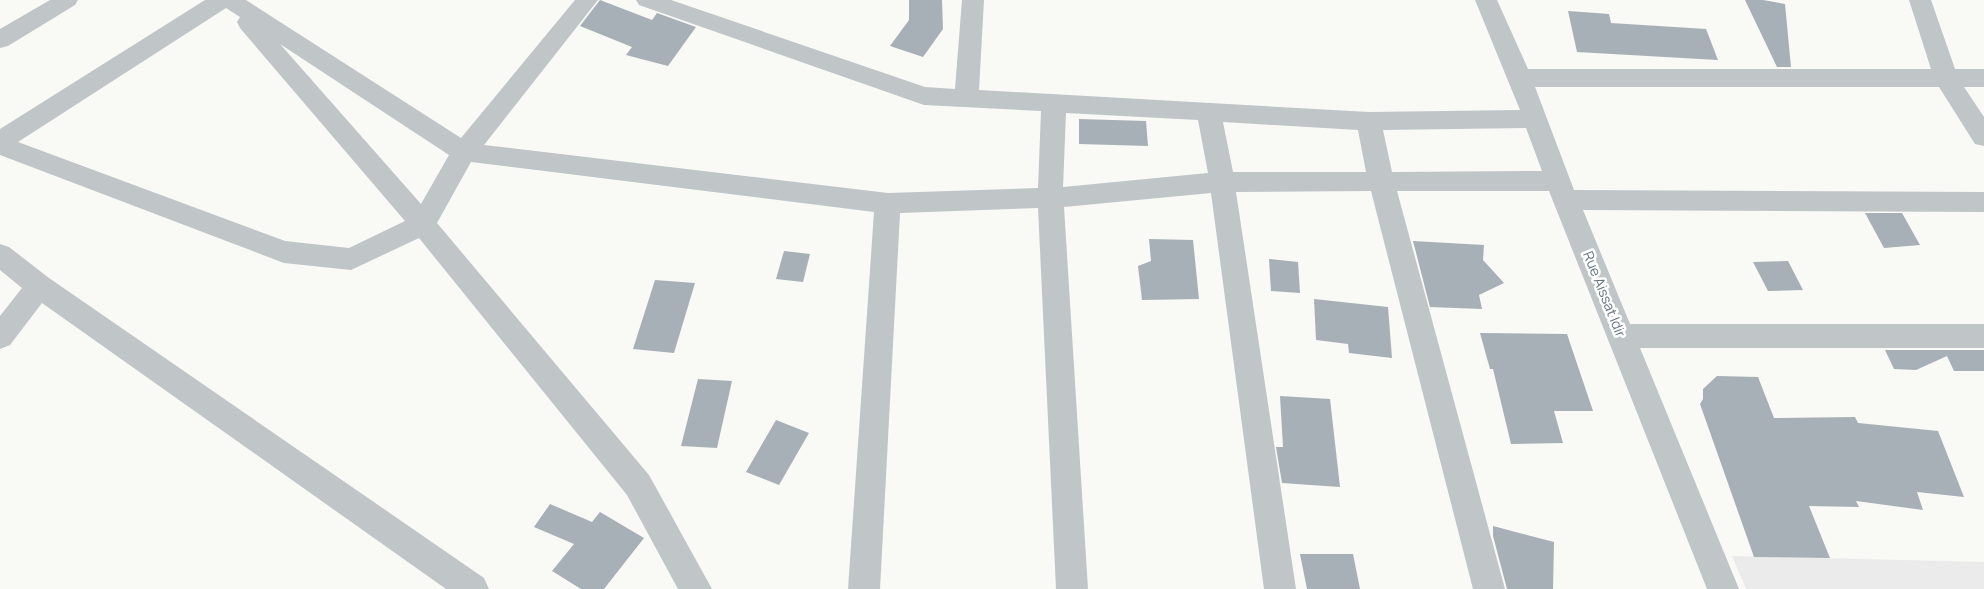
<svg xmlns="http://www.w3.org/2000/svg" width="1984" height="589" viewBox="0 0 1984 589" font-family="Manrope,sans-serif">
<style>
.built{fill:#eaebea}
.building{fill:#a7b0b6}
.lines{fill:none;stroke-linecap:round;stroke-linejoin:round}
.minor{fill:#c0c5c8;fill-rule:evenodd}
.labels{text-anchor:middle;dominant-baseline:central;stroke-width:5;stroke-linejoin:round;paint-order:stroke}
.street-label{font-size:14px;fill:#657580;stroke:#fff}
</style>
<rect width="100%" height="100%" fill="#f9f9f6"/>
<path class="built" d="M1732,556L1984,562V589H1746Z"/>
<path class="building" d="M600,0L652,20L657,13L696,27L668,66L626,55L632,47L580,26Z
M909,0H942L943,29L923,57L890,46L909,20Z
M1745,0H1763L1785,4L1791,67H1777Z
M1568,11L1609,14L1611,23L1706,29L1718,60L1577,52Z
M1079,119L1146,121L1148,146L1079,144Z
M1865,213H1902L1920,245L1884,248Z
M1149,239L1193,240L1199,299L1142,300L1138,266L1151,261Z
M1413,241L1484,245L1483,260L1504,283L1479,295L1482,309L1430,307Z
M784,251L810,254L803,282L776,279Z
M1269,259L1298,262L1300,293L1271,291Z
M1788,261L1803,290L1768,291L1753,262Z
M655,280L695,283L674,353L633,349Z
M1314,299L1388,307L1392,358L1349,353L1348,344L1316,340Z
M1480,333L1567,334L1593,411H1554L1563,443L1511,444L1493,369H1490Z
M1885,350H1984V371H1954L1947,356L1916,370L1894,369Z
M1717,376L1758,377L1774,418L1855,417L1858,423L1938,431L1964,497L1917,492L1923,510L1856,501L1859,507L1809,506L1830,558L1754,557L1700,404L1703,399V389Z
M698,379L732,381L717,448L681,446Z
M1280,396L1330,399L1340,487L1282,483L1276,447H1283Z
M776,420L809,433L779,485L746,472Z
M550,504L592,522L600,512L644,538L604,589H581L552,571L574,544L534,527Z
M1493,526L1554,542L1553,589H1507L1493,536Z
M1300,554H1353L1360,589H1307Z"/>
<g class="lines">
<path class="minor" d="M50,0H78L75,5L8,46L0,48V29Z
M205,0H246L461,138L575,0H598L484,145L888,193L1038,188L1041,111L924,105L639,5L636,0H671L925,87L955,89L962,0H984L979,90L1369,112L1520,110L1475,0H1497L1528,69H1931L1909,0H1931L1955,69H1984V87H1964L1984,117V146L1975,144L1939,87H1535L1574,190L1984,192V212L1583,210L1630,324H1984V348H1640L1739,589H1707L1549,191H1397L1505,589H1473L1371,191L1236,192L1296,589H1264L1211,193L1064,207L1088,589H1056L1038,208L900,213L880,589H848L874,212L471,162L437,223L649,475L712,589H678L627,495L419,238L351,270L284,263L0,155V129ZM226,8L240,17L237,22L240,28L405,221L349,248L285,241L18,142ZM280,44L449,155L421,204ZM1066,113L1198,120L1208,173L1063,187ZM1223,122L1358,130L1366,172H1233ZM1526,128L1542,171L1392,172L1383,130Z
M0,244L9,247L49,278L484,578L489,589H446L42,303L10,345L0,349V316L22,288L0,270Z"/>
</g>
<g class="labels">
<g class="street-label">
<text transform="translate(1605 294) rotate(68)">Rue Aissat Idir</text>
</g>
</g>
</svg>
